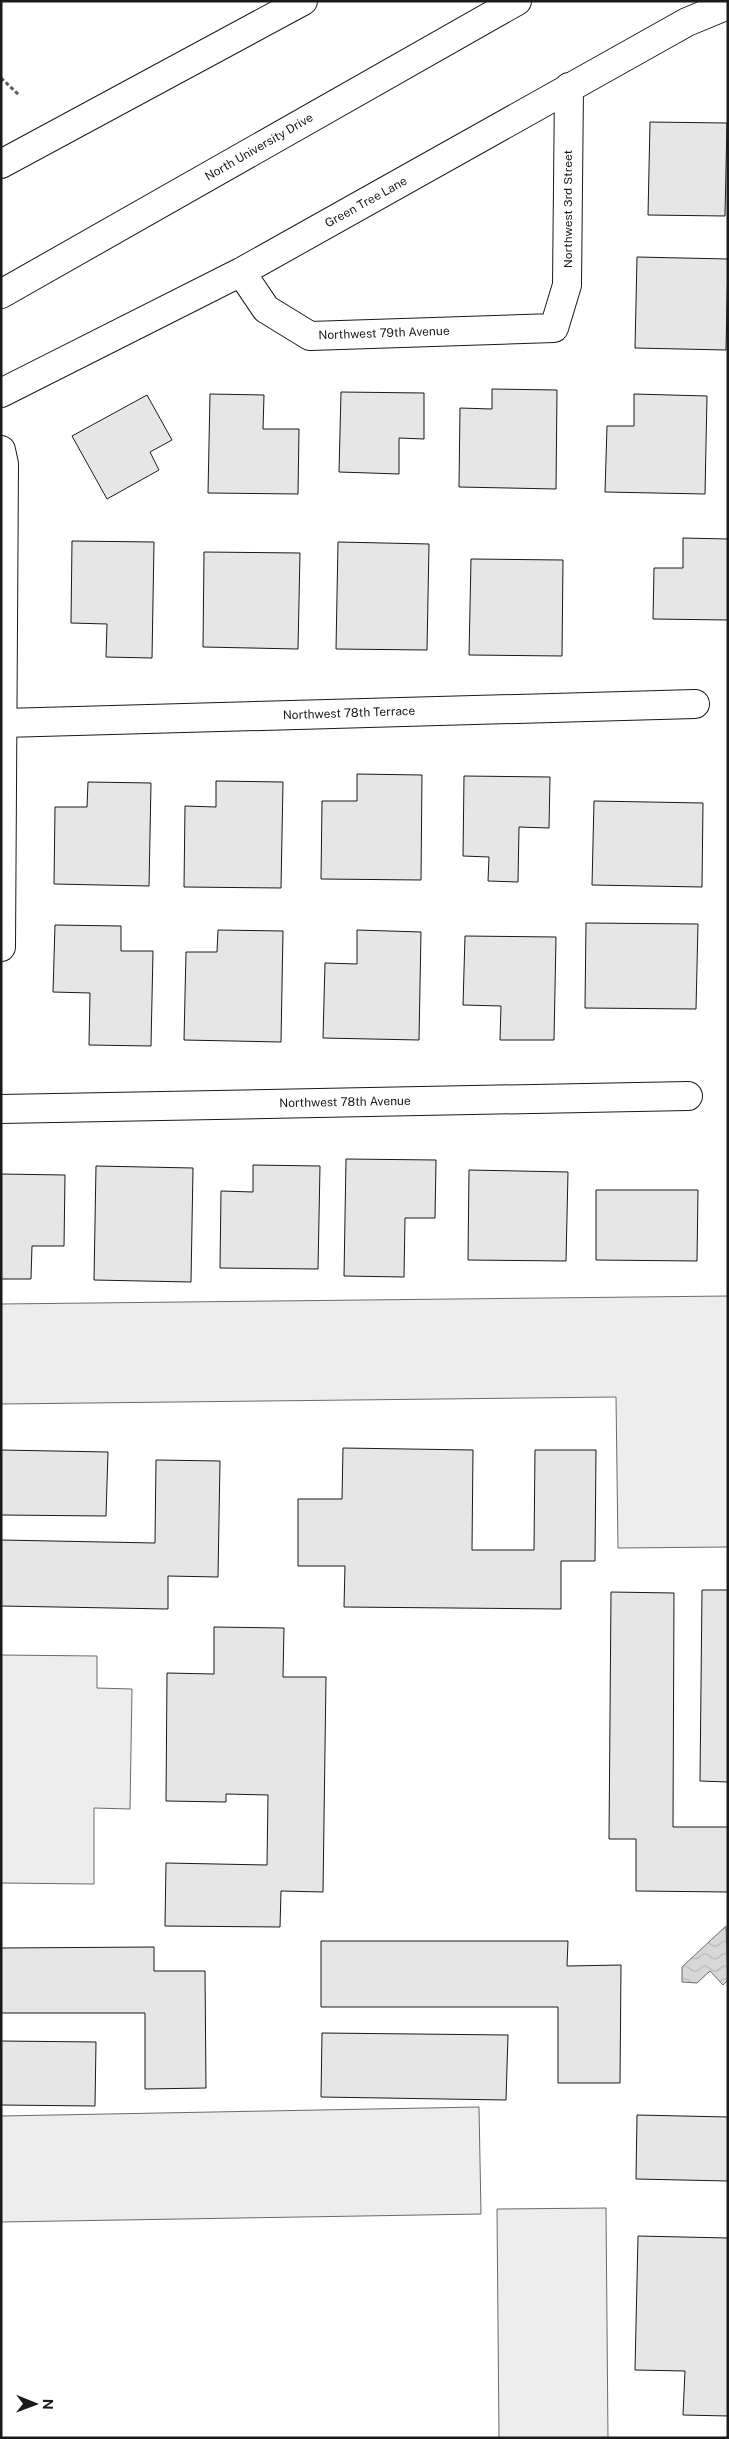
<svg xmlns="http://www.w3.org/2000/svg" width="729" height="2439" viewBox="0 0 729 2439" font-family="'Public Sans',sans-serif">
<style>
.pitch{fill:#ededed;stroke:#6a6a6a}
.water{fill:url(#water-waves);stroke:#6a6a6a}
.building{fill:#e6e6e6;stroke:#1a1a1a}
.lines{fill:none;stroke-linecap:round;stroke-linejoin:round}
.minor-casing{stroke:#1a1a1a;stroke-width:30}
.major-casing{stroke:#1a1a1a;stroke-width:30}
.path{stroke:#5f5f5f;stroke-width:3;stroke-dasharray:4 2.5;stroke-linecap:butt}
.minor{stroke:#fff;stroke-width:28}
.major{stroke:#fff;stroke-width:28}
.labels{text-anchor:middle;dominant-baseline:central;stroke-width:4;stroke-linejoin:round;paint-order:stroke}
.street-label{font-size:12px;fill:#1a1a1a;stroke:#fff}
</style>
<defs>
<pattern id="water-waves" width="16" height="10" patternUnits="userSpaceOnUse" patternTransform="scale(1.25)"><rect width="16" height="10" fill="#d7d7d7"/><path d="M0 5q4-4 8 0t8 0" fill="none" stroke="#b8b8b8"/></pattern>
</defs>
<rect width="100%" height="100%" fill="#fff"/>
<path class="pitch" d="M728,1296V1547L618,1548L616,1397L1,1404V1304Z
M1,1655L97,1656V1688L132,1689L130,1809L94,1808V1884L1,1883Z
M479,2107L481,2214L1,2222V2116Z
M606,2208L608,2438H499L497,2209Z"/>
<path class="water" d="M726,1926L728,1980L723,1985L710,1971L697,1983L682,1982V1967Z"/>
<path class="building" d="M650,122L727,123L725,216L648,215Z
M637,257L728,259L726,350L635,348Z
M492,389L557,390L556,489L459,487L460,408L492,409Z
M341,392L424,393V439L399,438V474L339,472Z
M210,394L264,395L263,429H299L298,494L208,493Z
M634,394L707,396L705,494L605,492L607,426H634Z
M147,395L172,440L150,452L159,470L107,499L72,436Z
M683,538L728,539V620L653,619L654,568H683Z
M72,541L154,542L152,658L106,657L107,624L71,623Z
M338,542L429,544L427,650L336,649Z
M204,552L300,553L298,649L203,647Z
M471,559L563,560L562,656L469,655Z
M357,774L422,775L421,880L321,879L322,801H357Z
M464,776L550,777L549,828L519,827L518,882L488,881L489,857L463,856Z
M216,781L283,782L281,888L184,887L185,806L216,807Z
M88,782L151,783L149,886L54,884L55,807H87Z
M594,801L703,803L702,887L592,885Z
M586,923L698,924L696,1009L585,1008Z
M55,925L121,926V951H153L151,1046L89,1045L90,993L53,992Z
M218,930L283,931L281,1042L184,1040L186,952H217Z
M357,930L421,932L419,1040L323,1038L325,963L357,964Z
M465,936L556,937L554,1040H500L501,1006L463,1005Z
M346,1159L436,1160L435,1218H405L404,1277L344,1276Z
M253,1165L320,1166L318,1269L220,1268L221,1191L253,1192Z
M96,1166L193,1168L191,1282L94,1280Z
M469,1170L568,1172L566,1261L468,1260Z
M1,1174L65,1175L64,1246H32L31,1279H1Z
M596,1190H698L697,1261L596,1260Z
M343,1448L473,1450L472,1550H534L535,1450H596L595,1561H561V1609L344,1607L345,1566H298V1499H342Z
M1,1450L108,1452L106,1516L1,1515Z
M156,1460L220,1461L218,1577L168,1576V1609L1,1606V1540L155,1543Z
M702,1590H728V1782L700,1781Z
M611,1592L674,1593L673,1827H728V1892L636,1891V1839H609Z
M214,1627L284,1628L283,1677H326L323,1892L281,1891L280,1927L165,1926L166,1863L267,1865L268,1795L226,1794V1802L166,1801L167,1673L214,1674Z
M321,1941H568L567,1966L621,1965L620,2083H558V2007H321Z
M154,1947V1971H205L206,2088L145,2089V2013H1V1948Z
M322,2033L508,2035L506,2100L321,2097Z
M1,2041L96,2042L95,2106L1,2105Z
M637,2115L728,2117V2181L636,2179Z
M638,2236L728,2238V2416L683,2415L685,2371L635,2370Z"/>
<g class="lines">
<g class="minor-casing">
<path id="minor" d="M241,272L266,309L310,336L554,328L567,285L569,87
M1,393L241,272L687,22L728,5
M1,450L4,464L1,947
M4,723L695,704
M1,1109L688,1096"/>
</g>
<g class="major-casing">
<path id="major" d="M1,164L303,1
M1,294L517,1"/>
</g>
<path class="path" d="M1,78L19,95"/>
<use href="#minor" class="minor"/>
<use href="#major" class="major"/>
</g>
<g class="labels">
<g class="street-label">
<text transform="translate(259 147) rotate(-30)">North University Drive</text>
<text transform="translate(366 202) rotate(-29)">Green Tree Lane</text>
<text transform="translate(568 209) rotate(-90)">Northwest 3rd Street</text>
<text transform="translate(384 333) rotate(-2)">Northwest 79th Avenue</text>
<text transform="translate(349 713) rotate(-2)">Northwest 78th Terrace</text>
<text transform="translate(345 1102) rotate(-1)">Northwest 78th Avenue</text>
</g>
</g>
<rect width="729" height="2439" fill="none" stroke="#1a1a1a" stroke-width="5"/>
<g transform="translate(35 2404) rotate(91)" stroke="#ffffff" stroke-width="4" paint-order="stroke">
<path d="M0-4L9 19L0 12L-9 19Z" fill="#1a1a1a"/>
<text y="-8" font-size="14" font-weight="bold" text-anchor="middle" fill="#1a1a1a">N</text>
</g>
</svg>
